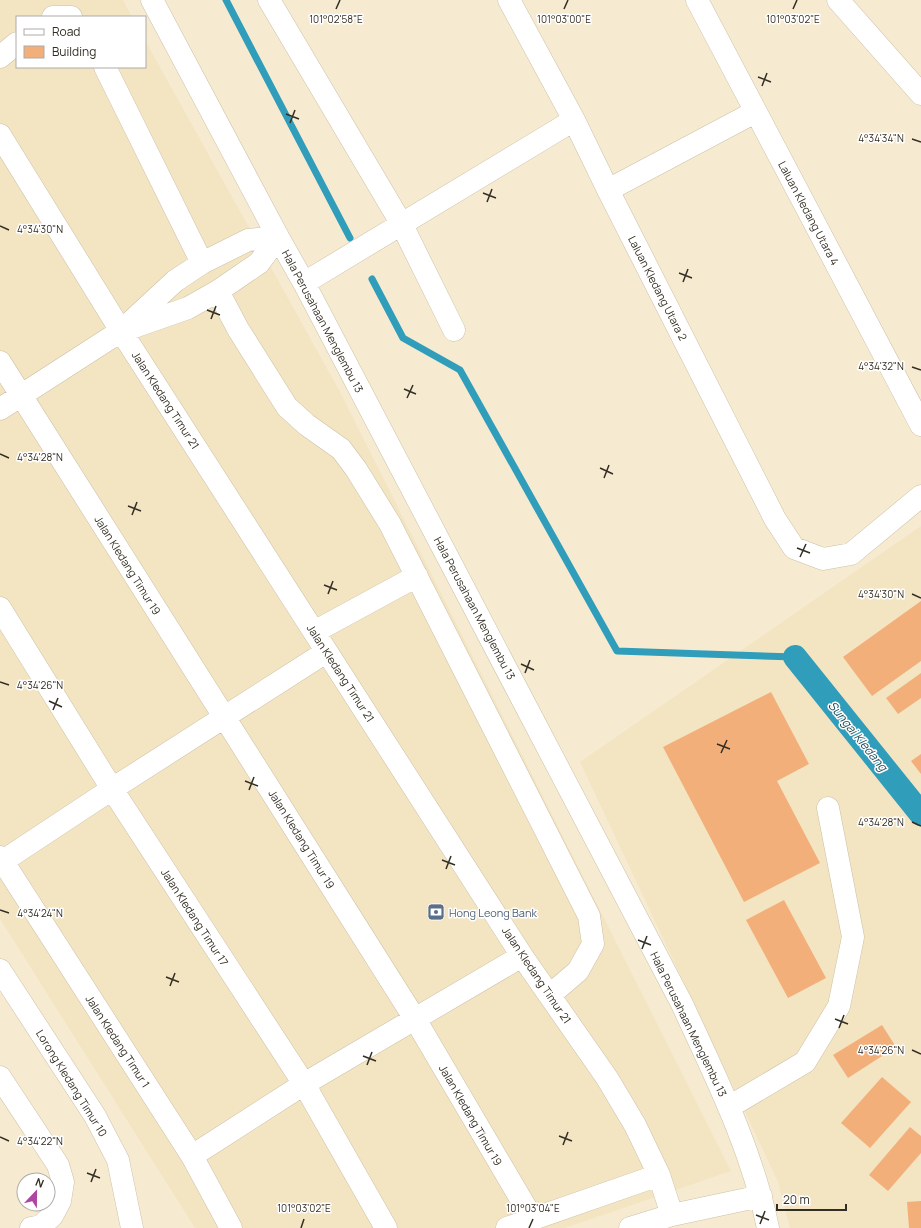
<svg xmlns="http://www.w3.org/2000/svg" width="921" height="1228" viewBox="0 0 921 1228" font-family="Manrope,sans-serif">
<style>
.built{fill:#f3e4c2}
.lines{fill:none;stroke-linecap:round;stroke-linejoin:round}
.stream{stroke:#309dbb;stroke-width:7}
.canal{stroke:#309dbb;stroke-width:24}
.building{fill:#f3af7a}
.minor-casing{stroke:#ccc1a7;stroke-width:23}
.minor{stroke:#fff;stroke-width:22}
.ticks{fill:none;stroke:#332e24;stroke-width:1.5}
.labels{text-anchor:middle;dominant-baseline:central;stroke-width:3;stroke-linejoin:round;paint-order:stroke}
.street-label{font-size:11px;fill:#332e24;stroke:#fff}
.service-label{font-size:11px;fill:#4e5e75;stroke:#fff;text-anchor:start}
.water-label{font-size:12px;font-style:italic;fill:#1c4956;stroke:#fff}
.ticks-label{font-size:10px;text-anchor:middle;fill:#332e24;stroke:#fff;stroke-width:3;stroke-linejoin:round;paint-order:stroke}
</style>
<rect width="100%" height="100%" fill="#f6ebd1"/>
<path class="built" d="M0,0H123L132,17H17V67H145V40L340,392L731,1171L565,1228H195L0,919Z
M921,526V1228H790L778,1182L580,762Z"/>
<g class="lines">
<path class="stream" d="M226,0L350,238
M372,279L403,338L460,370L617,651L795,657"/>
<path class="canal" d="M795,657L921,814"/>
</g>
<path class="building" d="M921,601V661L872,696L843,657Z
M921,673V698L898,714L886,698Z
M771,692L809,764L777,781L820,863L744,902L663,747Z
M921,754V774L911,761Z
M784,900L826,978L788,998L746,920Z
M882,1025L896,1047L848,1078L833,1055Z
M882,1077L911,1102L870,1148L841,1123Z
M910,1127L921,1136V1153L888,1191L869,1175Z
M921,1201V1228H909L907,1202Z"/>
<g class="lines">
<g class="minor-casing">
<path id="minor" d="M152,0L278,237L304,283L682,1004C716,1078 752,1149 768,1228
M269,0L401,223L454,330
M509,0L574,120L608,190L775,519L794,548L823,559L851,554L921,496
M697,0L921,425
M838,0L921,94
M53,17H71
M0,57L17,43
M105,67L202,263
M0,135L121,331L522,956L607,1078L635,1125L659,1175L672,1215
M608,190L755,112
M304,283L574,120
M218,291L238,329L287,407L307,425L341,449L356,469L390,524L589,916L593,944L578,971L550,995
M128,329L188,308L218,291L259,263L278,237
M0,362L415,1019L532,1218
M0,409L121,331L175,281L202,263L248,240L278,237
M0,608L112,789L304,1084L386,1228
M314,632L417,576
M0,857L192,1156L231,1228
M0,863L112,789L326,652
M0,970L95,1116L118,1160L132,1228
M0,1077L58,1165L63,1182L60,1201L52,1216L41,1226L31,1228
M729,1107L805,1062L839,1006L853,937L828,808
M192,1156L304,1084L522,956
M507,1228L659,1175
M630,1228L672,1215L761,1196"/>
</g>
<use href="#minor" class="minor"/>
</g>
<path class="ticks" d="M336,9L340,0M564,9L568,0M793,9L797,0M758,77L771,82M762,86L767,73M286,114L299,119M290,123L295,110M912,139L921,142M483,193L496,198M487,202L492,189M0,226L9,230M679,273L692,278M683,282L688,269M207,310L220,315M211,319L216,306M912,367L921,370M404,389L416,394M407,398L413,385M0,454L9,458M600,468L613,474M604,478L609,465M128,506L141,511M132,515L137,502M797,548L810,553M800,557L806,544M324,585L337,590M328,594L333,581M912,594L921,598M521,664L534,670M525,673L530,660M0,682L9,685M49,701L62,707M53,710L58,698M717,744L730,749M721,753L727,740M245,781L258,786M249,790L254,777M912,822L921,826M442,860L455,865M446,869L451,856M0,910L9,913M638,940L651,945M642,949L647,936M166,977L179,982M170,986L175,973M835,1019L848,1024M839,1028L844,1015M912,1050L921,1054M363,1056L376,1061M367,1065L372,1052M559,1136L572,1141M0,1137L9,1141M563,1145L568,1132M87,1173L100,1178M91,1182L96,1169M756,1215L769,1220M760,1224L765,1211M301,1228L304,1219M529,1228L533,1219"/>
<defs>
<g id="bank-square" transform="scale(0.9)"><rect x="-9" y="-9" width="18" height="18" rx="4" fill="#5c6f8a" stroke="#fff"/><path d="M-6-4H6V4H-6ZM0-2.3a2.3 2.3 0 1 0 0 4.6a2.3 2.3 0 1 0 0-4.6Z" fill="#fff"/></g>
</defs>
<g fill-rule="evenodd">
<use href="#bank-square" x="436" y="912"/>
</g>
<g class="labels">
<g class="street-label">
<text transform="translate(809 213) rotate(62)">Laluan Kledang Utara 4</text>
<text transform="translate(658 288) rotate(63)">Laluan Kledang Utara 2</text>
<text transform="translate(323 321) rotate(62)">Hala Perusahaan Menglembu 13</text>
<text transform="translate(166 400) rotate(57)">Jalan Kledang Timur 21</text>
<text transform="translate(128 565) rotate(58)">Jalan Kledang Timur 19</text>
<text transform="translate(475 608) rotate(62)">Hala Perusahaan Menglembu 13</text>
<text transform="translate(341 673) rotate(57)">Jalan Kledang Timur 21</text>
<text transform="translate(302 839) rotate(58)">Jalan Kledang Timur 19</text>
<text transform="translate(195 917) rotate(57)">Jalan Kledang Timur 17</text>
<text transform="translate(537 975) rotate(56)">Jalan Kledang Timur 21</text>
<text transform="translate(689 1024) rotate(64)">Hala Perusahaan Menglembu 13</text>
<text transform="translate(118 1041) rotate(57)">Jalan Kledang Timur 1</text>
<text transform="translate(72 1083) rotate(58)">Lorong Kledang Timur 10</text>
<text transform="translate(471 1115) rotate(60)">Jalan Kledang Timur 19</text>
</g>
<g class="service-label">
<text x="449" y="912">Hong Leong Bank</text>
</g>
<g class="water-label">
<text transform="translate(858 736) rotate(51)">Sungai Kledang</text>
</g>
</g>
<g class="ticks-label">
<text x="336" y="23">101°02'58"E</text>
<text x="564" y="23">101°03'00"E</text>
<text x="793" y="23">101°03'02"E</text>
<text x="881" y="142">4°34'34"N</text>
<text x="40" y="233">4°34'30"N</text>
<text x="881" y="370">4°34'32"N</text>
<text x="40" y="461">4°34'28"N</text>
<text x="881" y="598">4°34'30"N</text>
<text x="40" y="689">4°34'26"N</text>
<text x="881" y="826">4°34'28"N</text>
<text x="40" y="917">4°34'24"N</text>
<text x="881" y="1054">4°34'26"N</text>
<text x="40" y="1145">4°34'22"N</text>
<text x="304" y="1212">101°03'02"E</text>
<text x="533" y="1212">101°03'04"E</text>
</g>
<rect x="16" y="16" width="130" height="52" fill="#ffffff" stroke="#adaba7"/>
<rect x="24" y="29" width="20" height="6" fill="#ffffff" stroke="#adaba7"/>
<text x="52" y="36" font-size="12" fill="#332e24">Road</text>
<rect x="24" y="46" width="20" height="12" fill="#f3af7a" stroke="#adaba7"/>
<text x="52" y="56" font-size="12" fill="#332e24">Building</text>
<g transform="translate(36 1192) rotate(22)"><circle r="19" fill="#ffffff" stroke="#adaba7"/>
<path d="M0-3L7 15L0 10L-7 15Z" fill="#b044a3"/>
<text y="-6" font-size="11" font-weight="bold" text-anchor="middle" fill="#332e24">N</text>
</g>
<path d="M777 1204v6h69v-6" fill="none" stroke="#332e24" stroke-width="2"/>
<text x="783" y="1204" font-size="12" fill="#332e24" stroke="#ffffff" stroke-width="3" paint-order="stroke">20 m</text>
</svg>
